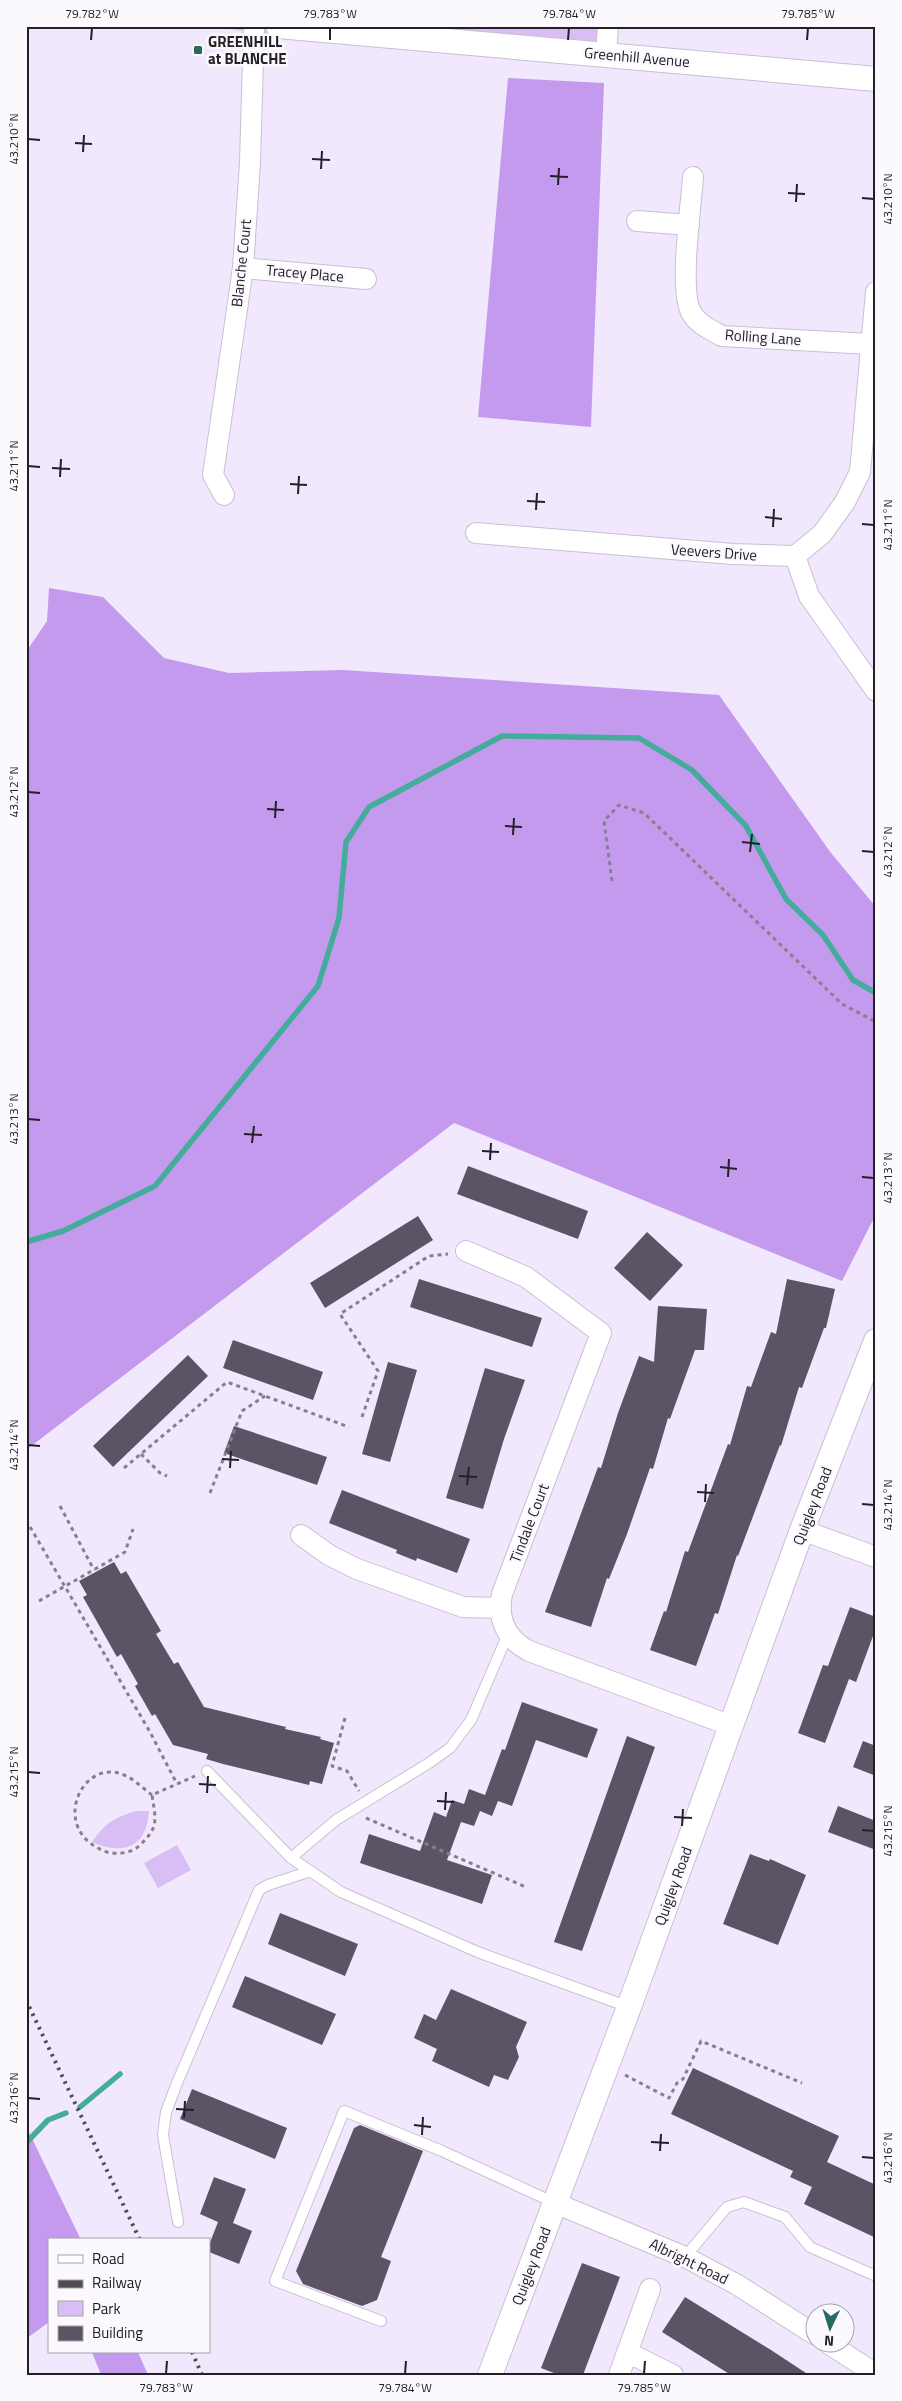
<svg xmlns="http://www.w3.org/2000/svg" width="902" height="2401" viewBox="0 0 902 2401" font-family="'Titillium Web',sans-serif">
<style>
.green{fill:#d9bef5}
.forest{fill:#c49aee}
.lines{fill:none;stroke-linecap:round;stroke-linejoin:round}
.stream{stroke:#44ac9a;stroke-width:5.5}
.building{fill:#5c5365}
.service-casing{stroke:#c9bfd4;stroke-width:12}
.minor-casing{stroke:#c9bfd4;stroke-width:22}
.tertiary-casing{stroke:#c9bfd4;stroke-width:26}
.path{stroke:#867f8e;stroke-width:3;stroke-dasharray:4 4;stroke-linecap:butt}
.service{stroke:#fff;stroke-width:10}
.minor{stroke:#fff;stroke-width:20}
.tertiary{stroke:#fff;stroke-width:24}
.rail{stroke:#514b56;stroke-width:4;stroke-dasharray:2.5 5;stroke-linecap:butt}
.ticks{fill:none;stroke:#242028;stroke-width:2}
.poi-dot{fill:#266b5f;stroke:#fbf9fe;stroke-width:2}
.labels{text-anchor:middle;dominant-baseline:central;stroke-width:5;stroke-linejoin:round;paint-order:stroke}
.poi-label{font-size:15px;font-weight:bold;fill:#242028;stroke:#fbf9fe;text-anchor:start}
.street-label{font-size:15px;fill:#242028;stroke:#fbf9fe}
.neatline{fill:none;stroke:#242028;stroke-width:2}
.ticks-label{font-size:12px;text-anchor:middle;fill:#242028}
</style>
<rect width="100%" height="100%" fill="#f2e8fe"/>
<path class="green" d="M209,26H609L607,59L265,34Z
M136,1811H149C147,1847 124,1856 92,1842C106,1822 114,1818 136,1811Z
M177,1845L191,1870L158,1888L144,1863Z"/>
<path class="forest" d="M508,78L604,83L591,427L478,417Z
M49,588L103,597L164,658L229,673L343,670L719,695L831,853L876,907V1214L842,1281L454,1123L26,1450V652L47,621Z
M26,2126L81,2240H49V2322L26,2339Z
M92,2352H138L148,2375H101Z"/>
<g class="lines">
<path class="stream" d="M26,1242L63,1231L155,1186L318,986L339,918L346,842L369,807L502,736L639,738L692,770L746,826L786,899L823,935L853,980L876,993
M80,2107L120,2074
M26,2143L48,2120L66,2113"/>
</g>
<path class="building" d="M468,1166L588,1211L578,1239L457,1194Z
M418,1216L433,1240L325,1308L310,1283Z
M647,1232L683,1265L650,1301L614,1268Z
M419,1279L542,1318L532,1347L410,1307Z
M787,1279L835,1289L826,1328H824L802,1388L799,1387L781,1446L780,1445L738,1556L737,1555L718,1614L715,1613L696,1666L650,1650L664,1611L666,1612L685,1551L688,1552L728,1444L730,1445L747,1386L751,1387L771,1332L776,1334Z
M658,1306L707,1309L704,1350H695L670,1419L668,1418L653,1469L650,1468L627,1534L609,1579L607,1578L591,1627L545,1612L598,1467L601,1468L618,1413L639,1356L654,1362Z
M233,1340L323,1372L313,1400L223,1368Z
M188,1355L208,1376L113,1467L93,1446Z
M388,1362L417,1370L390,1462L362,1454Z
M485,1368L525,1380L504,1439L483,1509L446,1498Z
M234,1426L327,1457L317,1485L224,1453Z
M342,1490L470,1539L457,1573L417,1558L416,1561L396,1553L397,1550L329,1523Z
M114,1562L121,1574L126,1571L161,1631L156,1634L174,1664L178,1662L204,1707L286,1727L285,1729L321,1737L320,1739L334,1743L322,1784L310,1781L309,1785L223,1764L206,1759L208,1754L173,1745L155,1714L152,1716L135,1686L138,1684L121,1654L117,1657L83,1597L87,1595L79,1581Z
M850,1607L876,1617V1628L856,1682L849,1679L825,1743L798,1733L823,1665L828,1666Z
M522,1702L598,1729L587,1758L536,1740L512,1806L498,1801L492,1816L480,1811L474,1826L461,1822L447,1860L492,1875L482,1904L360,1863L369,1834L420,1851L434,1812L446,1817L452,1800L464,1804L469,1789L485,1795L502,1749L505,1750Z
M627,1736L655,1747L582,1951L554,1942Z
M863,1741L876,1746V1776L853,1767Z
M838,1806L876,1821V1850L828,1832Z
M750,1854L769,1861L770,1859L806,1875L778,1945L723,1924Z
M280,1913L358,1944L345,1976L268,1944Z
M245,1976L336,2014L322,2045L232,2007Z
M451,1989L527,2022L516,2047L519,2057L508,2080L494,2075L489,2087L432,2061L437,2049L414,2038L424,2014L436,2020Z
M693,2068L839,2136L827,2162L876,2185V2238L804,2204L812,2187L790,2177L793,2171L671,2114Z
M192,2089L287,2128L275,2159L180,2119Z
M360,2125L423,2151L381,2257L391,2261L377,2300L362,2306L303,2284L296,2271L354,2128Z
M214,2177L246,2189L233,2223L252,2231L239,2264L209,2252V2245L218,2222L200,2214Z
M582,2263L620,2277L583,2375H559L541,2368Z
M685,2297L771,2350L809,2375H731L662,2332Z"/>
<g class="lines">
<g class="service-casing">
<path id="service" d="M207,1771L291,1858L341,1892L480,1953L629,2007
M291,1858L336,1820L429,1763L450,1748L471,1720L508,1634
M178,2222L163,2135L166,2112L177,2083L259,1890L268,1885L311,1871
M685,2257L727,2207L744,2202L785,2217L810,2247L876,2276
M381,2321L275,2281L344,2111L442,2151L555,2203"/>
</g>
<g class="minor-casing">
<path id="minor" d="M606,54L608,26
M693,177C691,206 679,290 691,312C697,324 711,330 722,336L871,344
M637,221L689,225
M243,268L366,279
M224,495L213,475L243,268L250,162L254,26
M476,533L733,554L795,556L809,596L876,691
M795,556L822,534L845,502L860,472L876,292
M466,1251L526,1277L601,1333L502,1594C497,1619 506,1639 529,1651L732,1726
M802,1530L876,1557
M301,1535L329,1555L357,1569L463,1607L500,1608
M555,2203L685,2257L736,2284L814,2334
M829,2344L876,2374
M627,2352L673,2375
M619,2375L650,2289"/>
</g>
<g class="tertiary-casing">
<path id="tertiary" d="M278,26L876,79
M490,2375L629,2007L802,1530L876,1341"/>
</g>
<path class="path" d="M612,881L604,821L619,805L644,813L842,1004L876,1022
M362,1417L378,1371L340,1314L429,1256L448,1254
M141,1454L160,1473L167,1476
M124,1468L227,1382L349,1427
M210,1493L242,1411L265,1396
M60,1506L94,1570
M26,1520L150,1732L177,1784
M39,1601L125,1552L133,1529
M345,1718L332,1766L347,1771L359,1791
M152,1795C144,1789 134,1779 124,1775C82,1756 47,1831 107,1852C117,1855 131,1853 139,1846C159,1827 156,1821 152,1795L195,1776
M366,1818L526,1887
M625,2075L669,2098L677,2083L683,2079L701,2041L802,2083"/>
<use href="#service" class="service"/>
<use href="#minor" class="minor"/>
<use href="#tertiary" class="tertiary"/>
<path class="rail" d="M26,2000L140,2240
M192,2352L202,2375"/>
</g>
<path class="ticks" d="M91,40L92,28M330,40V28M568,40L569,28M807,40L808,28M28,139L40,140M75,143L92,144M83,152L84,135M312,159L330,160M321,169L322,151M550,176L568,177M558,185L559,168M788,193L805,194M862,198L874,199M796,202L797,184M28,466L40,467M52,468L70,469M60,477L61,459M290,484L307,485M298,494L299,476M527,501L545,502M536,510L537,493M765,517L782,519M862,524L874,525M773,527L774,509M28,792L40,793M267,809L284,810M275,818L276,801M505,826L522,827M513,835L514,818M742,842L760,844M862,851L874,852M750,852L752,834M28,1119L40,1120M244,1134L262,1135M252,1143L254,1126M482,1151L499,1152M490,1160L491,1143M720,1167L737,1169M728,1177L729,1159M862,1177L874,1178M28,1445L40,1446M222,1459L239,1460M230,1468L231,1451M459,1476L477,1477M467,1485L469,1467M697,1492L714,1493M705,1502L706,1484M862,1504L874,1505M28,1772L40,1773M199,1784L216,1785M207,1793L208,1776M437,1801L454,1802M445,1810L446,1792M674,1817L692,1818M682,1826L683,1809M862,1830L874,1831M28,2098L40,2099M176,2109L194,2110M184,2118L185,2101M414,2125L431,2127M422,2135L423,2117M651,2142L669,2143M660,2151L661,2134M862,2157L874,2158M166,2374L167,2361M405,2374L406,2361M644,2374L645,2361"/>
<rect class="poi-dot" x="193" y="45" width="10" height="10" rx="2.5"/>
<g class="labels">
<g class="poi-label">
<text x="208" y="41">GREENHILL<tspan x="208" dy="17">at BLANCHE</tspan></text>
</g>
<g class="street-label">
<text transform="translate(637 57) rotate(5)">Greenhill Avenue</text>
<text transform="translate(241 263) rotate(-84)">Blanche Court</text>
<text transform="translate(305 273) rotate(5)">Tracey Place</text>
<text transform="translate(763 337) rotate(4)">Rolling Lane</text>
<text transform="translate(714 552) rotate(4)">Veevers Drive</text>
<text transform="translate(812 1506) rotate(-69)">Quigley Road</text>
<text transform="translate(529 1523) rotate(-69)">Tindale Court</text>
<text transform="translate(673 1886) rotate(-70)">Quigley Road</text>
<text transform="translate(689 2261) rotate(26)">Albright Road</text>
<text transform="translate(531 2266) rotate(-69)">Quigley Road</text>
</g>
</g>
<rect width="902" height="2401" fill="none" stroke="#fbf9fe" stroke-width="55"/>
<rect x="48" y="2238" width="162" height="115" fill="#fbf9fe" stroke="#a5a2a8"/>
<rect x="58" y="2255" width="25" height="8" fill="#ffffff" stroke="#a5a2a8"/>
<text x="92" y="2264" font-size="15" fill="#242028">Road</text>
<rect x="58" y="2280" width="25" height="8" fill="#514b56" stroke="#a5a2a8"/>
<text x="92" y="2288" font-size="15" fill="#242028">Railway</text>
<rect x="58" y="2301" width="25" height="15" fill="#d9bef5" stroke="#a5a2a8"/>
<text x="92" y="2314" font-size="15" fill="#242028">Park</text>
<rect x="58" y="2326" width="25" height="15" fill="#5c5365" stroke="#a5a2a8"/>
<text x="92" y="2338" font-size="15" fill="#242028">Building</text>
<g transform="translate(830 2328) rotate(184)"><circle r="24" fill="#fbf9fe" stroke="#a5a2a8"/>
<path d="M0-4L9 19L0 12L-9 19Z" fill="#266b5f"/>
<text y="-8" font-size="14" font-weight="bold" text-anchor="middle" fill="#242028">N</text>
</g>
<rect x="28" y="28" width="846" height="2346" class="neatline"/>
<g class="ticks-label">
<text x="92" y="18">79.782°W</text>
<text x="330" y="18">79.783°W</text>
<text x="569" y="18">79.784°W</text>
<text x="808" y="18">79.785°W</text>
<text transform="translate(14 139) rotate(-90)" y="4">43.210°N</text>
<text transform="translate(888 199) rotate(-90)" y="4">43.210°N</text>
<text transform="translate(14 466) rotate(-90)" y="4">43.211°N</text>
<text transform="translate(888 525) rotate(-90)" y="4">43.211°N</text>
<text transform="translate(14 792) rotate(-90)" y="4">43.212°N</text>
<text transform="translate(888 852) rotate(-90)" y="4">43.212°N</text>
<text transform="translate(14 1119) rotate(-90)" y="4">43.213°N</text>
<text transform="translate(888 1178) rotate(-90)" y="4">43.213°N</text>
<text transform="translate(14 1445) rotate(-90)" y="4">43.214°N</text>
<text transform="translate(888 1505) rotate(-90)" y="4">43.214°N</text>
<text transform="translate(14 1772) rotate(-90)" y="4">43.215°N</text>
<text transform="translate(888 1831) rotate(-90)" y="4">43.215°N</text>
<text transform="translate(14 2098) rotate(-90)" y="4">43.216°N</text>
<text transform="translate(888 2158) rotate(-90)" y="4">43.216°N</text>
<text x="166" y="2392">79.783°W</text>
<text x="405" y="2392">79.784°W</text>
<text x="644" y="2392">79.785°W</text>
</g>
</svg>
